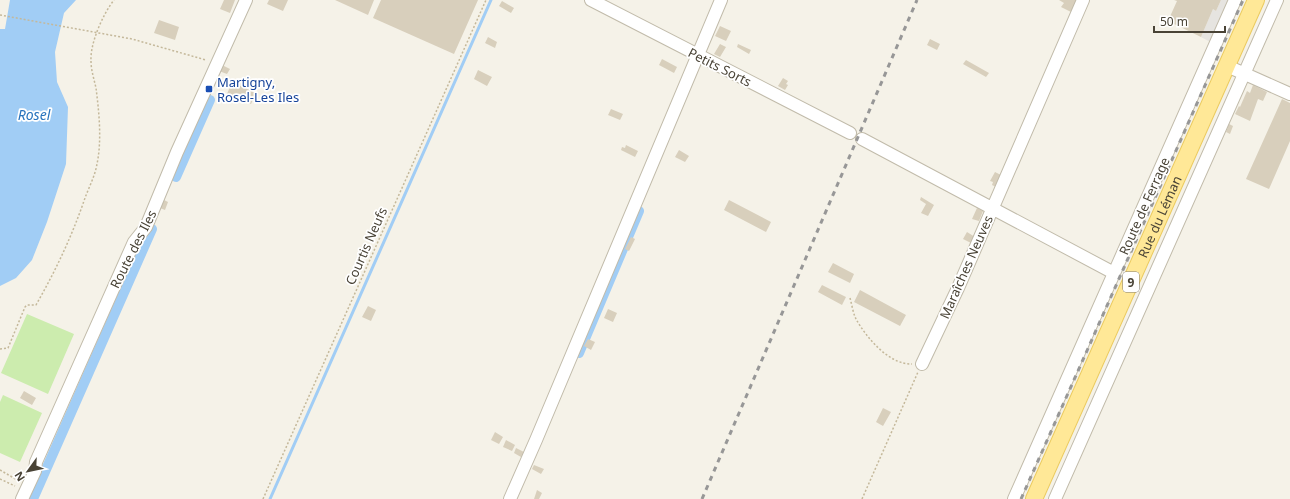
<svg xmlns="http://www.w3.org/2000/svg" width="1290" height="499" viewBox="0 0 1290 499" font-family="'Noto Sans',sans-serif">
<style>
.green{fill:#ccecae}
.parking{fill:#e6e4e0}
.water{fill:#a1cdf5}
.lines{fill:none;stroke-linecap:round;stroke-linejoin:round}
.stream{stroke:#a1cdf5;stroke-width:3}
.canal{stroke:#a1cdf5;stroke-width:10}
.building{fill:#d8cfbc}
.minor-casing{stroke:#c1bbaa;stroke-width:14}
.major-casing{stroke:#eccb5f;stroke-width:18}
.path{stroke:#c4b89a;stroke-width:1.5;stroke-dasharray:2 2;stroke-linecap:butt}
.minor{stroke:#fff;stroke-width:12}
.major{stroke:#ffe897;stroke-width:16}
.rail{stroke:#979797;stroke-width:3;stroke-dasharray:5 5;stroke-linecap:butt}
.transit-dot{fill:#1a4fb4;stroke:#fff;stroke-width:1.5}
.labels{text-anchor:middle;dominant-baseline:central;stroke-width:3.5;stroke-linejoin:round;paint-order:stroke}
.shield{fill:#fff;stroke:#807b72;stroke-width:1}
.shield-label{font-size:12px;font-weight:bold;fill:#494336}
.street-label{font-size:13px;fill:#494336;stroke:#fff}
.transit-label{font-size:13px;fill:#164399;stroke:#fff;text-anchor:start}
.water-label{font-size:14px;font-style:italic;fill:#2773bd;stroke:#fff}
</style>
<rect width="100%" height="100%" fill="#f5f2e8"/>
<path class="green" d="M27,314L74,334L48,394L1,373Z
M3,395L42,413L20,462L0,453V402Z"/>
<path class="parking" d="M1221,0H1233L1214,44L1201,37L1213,9L1216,11Z"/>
<path class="water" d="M10,0H76L64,13L55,52L57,82L68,107L66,164L47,222L32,260L16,278L0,286V29H5Z"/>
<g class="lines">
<path class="stream" d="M270,499L491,0"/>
<path class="canal" d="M176,177L210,100
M579,353L639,211
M33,499L152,229"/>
</g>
<path class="building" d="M224,0H235L230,13L220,9Z
M269,0H288L283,11L267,4Z
M335,0H374L368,15Z
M381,0H478L454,54L373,18Z
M1059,0H1078L1071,12L1061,7L1064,3Z
M1174,0H1221L1216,11L1213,9L1201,37L1168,21L1177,1Z
M502,1L514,8L511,13L499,6Z
M159,20L179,27L175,40L154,33Z
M720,26L731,31L726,41L715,36Z
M488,37L497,42L495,48L485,43Z
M930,39L940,44L937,50L927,45Z
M720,44L726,47L720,57L714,54Z
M738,44L751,50L749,54L737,47Z
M662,59L677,67L674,73L659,65Z
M966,60L989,73L986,77L963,64Z
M222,65L230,69L227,74L219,71Z
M478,70L492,77L487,86L474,79Z
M783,78L788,81L786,84L788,85L785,90L778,86Z
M232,82L256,93L251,104L227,94Z
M1253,85L1267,92L1263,101L1258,99L1250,121L1235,114L1239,106L1240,107L1247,91L1250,93Z
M1282,99L1290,103V141L1269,189L1246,179Z
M611,109L623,114L620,120L608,115Z
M1229,124L1233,126L1230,134L1226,132Z
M626,145L638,151L635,157L621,150L622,147L625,148Z
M679,150L689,156L685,162L675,157Z
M995,172L1001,175L996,187L992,185L993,182L990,181Z
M921,197L934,205L928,216L921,213L926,204L920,200Z
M164,200L168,202L165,210L160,208Z
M729,200L771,222L766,232L724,210Z
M977,208L983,211L979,221L972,219Z
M967,232L975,237L971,243L963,239Z
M631,237L635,239L629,251L625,249Z
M833,263L854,274L850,283L828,272Z
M822,285L846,297L842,305L818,292Z
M860,290L906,315L900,326L854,302Z
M368,306L376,310L371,321L362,317Z
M608,309L617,313L613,322L604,318Z
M588,339L595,342L591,350L584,346Z
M24,391L36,398L32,405L20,398Z
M883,408L891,412L883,426L876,422Z
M495,432L503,437L499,444L491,440Z
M506,440L515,445L512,451L503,447Z
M516,448L524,452L521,457L514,453Z
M534,465L544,469L541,474L532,469Z
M537,490L542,493L539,499H534Z"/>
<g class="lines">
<g class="minor-casing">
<path id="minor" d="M591,0L850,133
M1227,66L1290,94
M862,139L1114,273
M922,364L958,288L1083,0
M22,499L35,471L36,462L134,242L146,227L177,152L246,0
M510,499L536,440L721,0
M1014,499L1235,0
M1055,499L1277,0"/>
</g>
<g class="major-casing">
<g id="major">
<path id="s1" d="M1034,499L1256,0"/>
</g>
</g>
<path class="path" d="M0,15L132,39L206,60
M850,298C852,305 853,313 856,319C866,337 889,365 912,364
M0,349L8,348L25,307L27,305H36C56,270 72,236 85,198C89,187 95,176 97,164C102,140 99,112 96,88C94,79 91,70 91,61C90,43 103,14 114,0
M0,470L19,481
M0,479L15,486
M263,499L486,0
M862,499L918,372"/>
<use href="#minor" class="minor"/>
<use href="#major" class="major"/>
<path class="rail" d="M702,499L917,0
M1021,499L1243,0"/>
</g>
<rect class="transit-dot" x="205" y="85" width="8" height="8" rx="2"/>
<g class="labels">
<rect class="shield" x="1123" y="272" width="16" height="20" rx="3"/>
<g class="shield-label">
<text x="1131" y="282">9</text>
</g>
<g class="street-label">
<text transform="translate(720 67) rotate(27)">Petits Sorts</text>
<text transform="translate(1144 206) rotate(-66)">Route de Ferrage</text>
<text stroke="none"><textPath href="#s1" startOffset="309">Rue du Léman</textPath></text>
<text transform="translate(366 246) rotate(-66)">Courtis Neufs</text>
<text transform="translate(133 249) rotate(-63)">Route des Iles</text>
<text transform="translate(966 267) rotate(-66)">Maraîches Neuves</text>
</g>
<g class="transit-label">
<text x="217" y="82">Martigny,<tspan x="217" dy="15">Rosel-Les Iles</tspan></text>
</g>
<g class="water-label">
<text x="34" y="114">Rosel</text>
</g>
</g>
<g transform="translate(28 471) rotate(237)" stroke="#ffffff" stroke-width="3" paint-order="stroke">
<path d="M0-3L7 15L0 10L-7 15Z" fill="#494336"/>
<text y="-6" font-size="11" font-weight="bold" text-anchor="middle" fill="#494336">N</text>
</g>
<path d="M1154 26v6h71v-6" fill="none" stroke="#494336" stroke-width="2"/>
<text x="1160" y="26" font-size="12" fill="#494336" stroke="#ffffff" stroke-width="3" paint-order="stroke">50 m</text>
</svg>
